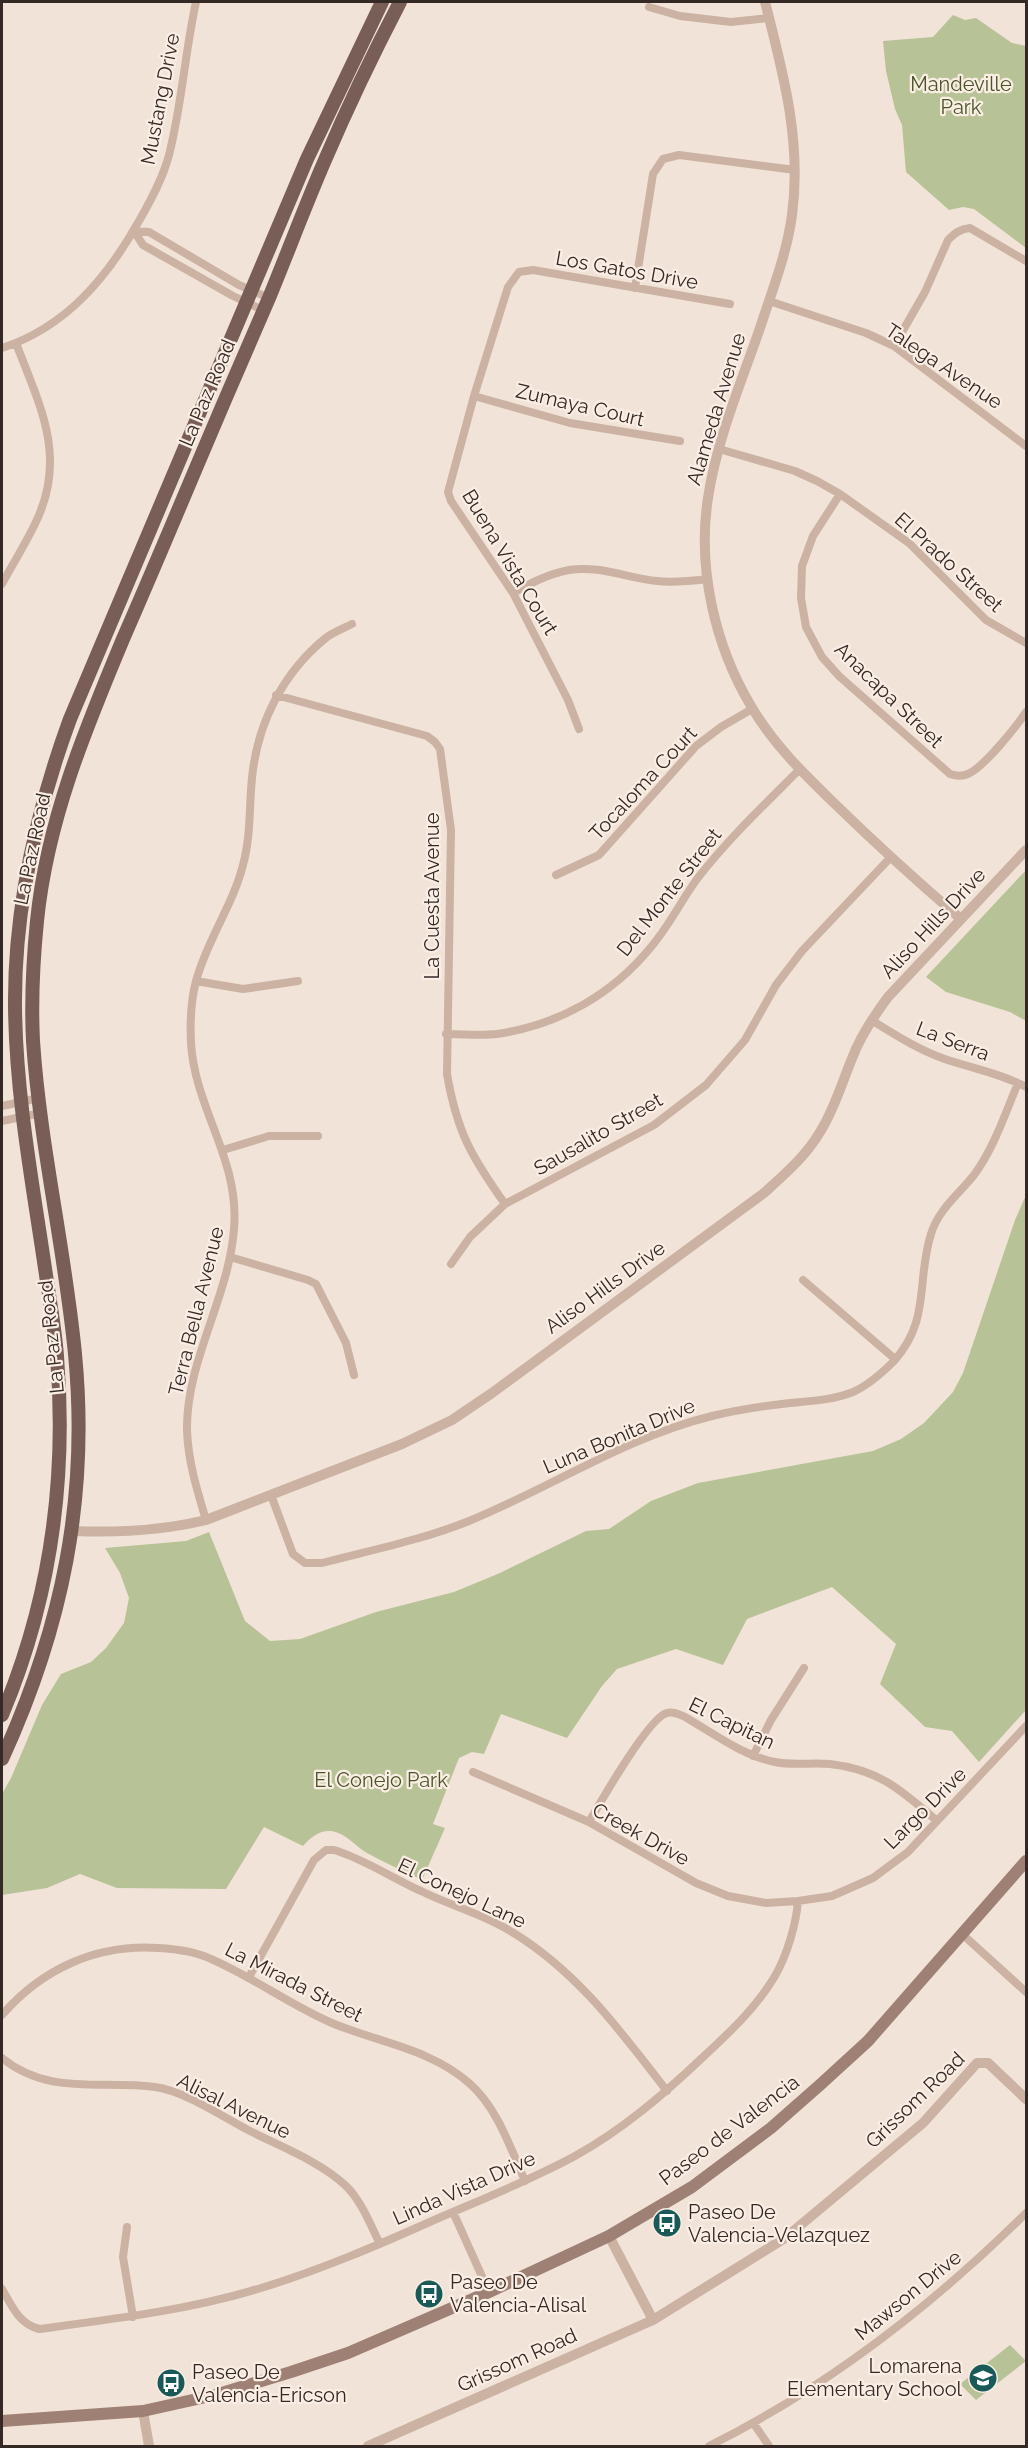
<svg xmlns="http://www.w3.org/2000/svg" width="1028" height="2448" viewBox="0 0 1028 2448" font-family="Raleway,sans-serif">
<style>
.green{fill:#b8c297}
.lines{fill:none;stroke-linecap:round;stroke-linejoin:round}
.minor{stroke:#cbb2a3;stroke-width:8}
.tertiary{stroke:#cbb2a3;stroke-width:10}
.secondary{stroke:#9e8075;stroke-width:12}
.primary{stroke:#785e56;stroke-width:14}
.labels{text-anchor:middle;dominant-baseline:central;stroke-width:4.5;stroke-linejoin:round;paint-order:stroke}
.park-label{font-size:20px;fill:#495528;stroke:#faeee4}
.street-label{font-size:20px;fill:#352926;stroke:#faeee4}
.poi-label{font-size:20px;fill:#352926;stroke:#faeee4;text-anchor:start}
</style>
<rect width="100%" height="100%" fill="#f2e3d8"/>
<path class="green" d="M953,15L965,20L976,18L1012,43L1026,46V248L974,209L963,207L949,210L906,172L902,125L895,109L886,71L883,41L933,37Z
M1026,870V1021L1010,1012L946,992L926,977Z
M1026,1195V1710L979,1762L952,1731L925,1727L880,1684L896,1644L832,1587L747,1619L723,1665L676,1649L617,1669L602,1686L567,1738L501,1714L484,1754L472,1752L459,1758L433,1824L445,1828L422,1880C404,1871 385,1863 367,1853C355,1846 346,1833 331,1831C319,1830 310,1838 303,1846L264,1827L226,1889L117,1888L80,1874L47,1888L2,1895V1794L11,1778L42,1705L61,1674L91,1662L106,1648L124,1623L129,1598L120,1573L105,1548L186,1541L209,1532L245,1621L270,1641L300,1639L376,1612L454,1592L500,1573L586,1531L609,1529L651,1501L698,1483L873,1451L901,1439L924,1423L953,1392L963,1373L1015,1220Z
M1010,2345L1026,2361L976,2400L960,2384Z"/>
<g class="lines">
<path class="minor" d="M649,7L680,16L731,22L769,18
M134,231L143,245L233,296L263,310
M134,231L149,232L239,285L269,298
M635,288L653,174L663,159L679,155L795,170
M769,301L866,333L894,346L1026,446
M894,346L925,292L948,240C955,233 960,229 970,228L1026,261
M2,348C66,327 107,278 139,221C151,200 163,178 169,155C182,104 185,52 196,2
M474,396L570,423L680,441
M719,449L795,471L817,481L840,494L909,543L986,620L1026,643
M840,494L813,536L802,566L801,598L806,627L822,657L839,676L950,774C956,776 961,777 968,774C984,767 1016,727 1026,712
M2,584C14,561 29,539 39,515C66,452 38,402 16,343
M513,593C531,583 548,574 569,570C598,565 628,578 657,581C674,583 691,581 708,579
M276,695L427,736L435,742L440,749L451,830L447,1074C457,1132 471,1156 505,1204
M579,729L568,700L513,593L451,501L448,492L474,396L508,287L519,272L533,270L730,304
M556,875L599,855L696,746L721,727L752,709
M196,981L243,989L298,981
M871,1020C894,1034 917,1049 942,1058C970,1068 1000,1073 1026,1087
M446,1034C463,1034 480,1036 497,1034C558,1025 612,995 651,947C669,926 681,901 697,879C728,839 764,805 800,769
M2,1106L39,1098
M2,1121L41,1113
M223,1150L269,1136H318
M230,1257L308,1280L316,1284L346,1343L354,1375
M451,1264L470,1237L505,1204L654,1125L706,1085L745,1040L776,985L802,951L890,858
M803,1280L895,1359
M271,1495L293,1554L305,1563H322C371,1550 422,1540 469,1521C550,1488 626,1437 712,1416C737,1410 763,1406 790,1403C811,1401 833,1400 853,1392C869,1385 882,1373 894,1361C931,1320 916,1281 931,1234C938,1210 959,1194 974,1175C994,1148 1005,1114 1018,1083
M206,1520C197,1490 188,1461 187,1430C186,1361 229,1297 234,1229C240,1159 195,1110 191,1043C190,1023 191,1000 196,981C207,940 233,905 243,865C251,836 249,807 252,778C257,724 283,672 327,637C334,632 344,628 352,624
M753,1756L771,1720L804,1668
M473,1772L589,1822L696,1883L728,1896L766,1903L798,1901L832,1896L873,1878L908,1852L1026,1726
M589,1822C600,1803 649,1717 667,1713C674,1711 680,1715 685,1717C713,1733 743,1756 775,1762C793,1766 812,1762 830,1764C880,1770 901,1790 937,1821
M961,1933L1026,1992
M249,1977L314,1860L326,1850H334C362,1858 394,1879 421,1891C451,1906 484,1914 512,1932C578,1972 621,2032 667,2091
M2,2015C42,1969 96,1944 158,1948C176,1949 195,1951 211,1959C253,1977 290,2005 332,2023C377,2042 431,2049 469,2083C497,2107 510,2147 525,2181
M2,2058C49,2096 100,2080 155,2087C185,2091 223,2117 250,2131C281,2147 319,2161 345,2185C361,2200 370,2224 380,2244
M453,2212L489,2292
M127,2227L123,2257L133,2317
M2,2289C12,2306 19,2324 39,2329C114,2319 189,2310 261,2288C320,2270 376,2246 432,2221C480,2200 529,2181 575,2156C622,2130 663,2095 702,2058C729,2033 756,2008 775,1976C787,1955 796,1925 798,1901
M754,2424L769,2446
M709,2446C828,2387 932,2306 1026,2213"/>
<path class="tertiary" d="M765,2C783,72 802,142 792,215C787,253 773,288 761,325C742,381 717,438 708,498C697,568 715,646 751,706C773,744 804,774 835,804C876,844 918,882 961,919
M73,1531C119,1533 161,1531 206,1520L402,1444L452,1420L492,1393L764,1193C785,1174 806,1156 820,1132C835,1108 842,1082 853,1056C861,1035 874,1016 888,997L1026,850
M609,2236L653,2320
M143,2411L149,2446
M368,2446L653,2320L785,2238L923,2123L977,2063H988L1026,2099"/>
<path class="secondary" d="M2,2421L143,2411L215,2395L291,2372L348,2353L489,2292L609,2236L692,2187L771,2128L821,2084L868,2041L1026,1861"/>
<path class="primary" d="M2,1715C50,1601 67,1480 57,1356C55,1329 50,1302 46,1275C33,1186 16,1097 15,1007C14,907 36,812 70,719L307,159L382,2
M2,1759C62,1628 89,1498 75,1354C65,1249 40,1146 33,1041C31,1001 33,961 37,921C47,821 85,730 123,639C148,582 172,525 196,468C220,411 244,355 269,298C288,252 305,206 325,160C348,106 373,54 400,2"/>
</g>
<defs>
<g id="bus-disc" transform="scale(1.5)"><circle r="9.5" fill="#195957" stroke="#faeee4"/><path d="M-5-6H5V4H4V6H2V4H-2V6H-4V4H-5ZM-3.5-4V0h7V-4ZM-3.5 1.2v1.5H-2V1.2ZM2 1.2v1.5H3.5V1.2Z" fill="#fff"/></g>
<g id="school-disc" transform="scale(1.5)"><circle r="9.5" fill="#195957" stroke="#faeee4"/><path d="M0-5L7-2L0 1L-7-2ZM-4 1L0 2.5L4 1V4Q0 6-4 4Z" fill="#fff"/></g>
</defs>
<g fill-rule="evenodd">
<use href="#bus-disc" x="667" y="2223"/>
<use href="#bus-disc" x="429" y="2294"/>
<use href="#school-disc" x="983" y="2378"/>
<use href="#bus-disc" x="171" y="2383"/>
</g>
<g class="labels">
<g class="park-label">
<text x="961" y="84">Mandeville<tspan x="961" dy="23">Park</tspan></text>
<text x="381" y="1780">El Conejo Park</text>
</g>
<g class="street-label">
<text transform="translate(160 99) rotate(-79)">Mustang Drive</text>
<text transform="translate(627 270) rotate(10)">Los Gatos Drive</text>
<text transform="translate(944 366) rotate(34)">Talega Avenue</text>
<text transform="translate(207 393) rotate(-67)">La Paz Road</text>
<text transform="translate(580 405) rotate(13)">Zumaya Court</text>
<text transform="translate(716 409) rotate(-73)">Alameda Avenue</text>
<text transform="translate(510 562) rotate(59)">Buena Vista Court</text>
<text transform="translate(949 562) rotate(42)">El Prado Street</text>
<text transform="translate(889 695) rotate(44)">Anacapa Street</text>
<text transform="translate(643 783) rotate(-47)">Tocaloma Court</text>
<text transform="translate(32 849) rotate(-78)">La Paz Road</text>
<text transform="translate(669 892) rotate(-52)">Del Monte Street</text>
<text transform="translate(432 896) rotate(-90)">La Cuesta Avenue</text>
<text transform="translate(933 923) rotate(-47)">Aliso Hills Drive</text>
<text transform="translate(953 1041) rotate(21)">La Serra</text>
<text transform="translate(598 1134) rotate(-30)">Sausalito Street</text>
<text transform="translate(605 1287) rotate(-36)">Aliso Hills Drive</text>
<text transform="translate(196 1311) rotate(-76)">Terra Bella Avenue</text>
<text transform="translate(51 1337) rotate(-96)">La Paz Road</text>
<text transform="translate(619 1436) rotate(-23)">Luna Bonita Drive</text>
<text transform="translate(732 1723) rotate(26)">El Capitan</text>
<text transform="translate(925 1808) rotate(-45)">Largo Drive</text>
<text transform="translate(641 1834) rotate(29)">Creek Drive</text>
<text transform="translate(462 1893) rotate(25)">El Conejo Lane</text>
<text transform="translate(294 1982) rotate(27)">La Mirada Street</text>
<text transform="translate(915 2100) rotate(-44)">Grissom Road</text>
<text transform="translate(234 2106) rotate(26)">Alisal Avenue</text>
<text transform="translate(729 2130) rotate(-37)">Paseo de Valencia</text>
<text transform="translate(464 2188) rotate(-24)">Linda Vista Drive</text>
<text transform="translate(908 2295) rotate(-39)">Mawson Drive</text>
<text transform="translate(517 2360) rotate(-24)">Grissom Road</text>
</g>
<g class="poi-label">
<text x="688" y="2212">Paseo De<tspan x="688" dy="23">Valencia-Velazquez</tspan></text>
<text x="450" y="2282">Paseo De<tspan x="450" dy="23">Valencia-Alisal</tspan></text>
<text x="962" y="2366" text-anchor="end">Lomarena<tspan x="962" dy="23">Elementary School</tspan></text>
<text x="192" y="2372">Paseo De<tspan x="192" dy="23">Valencia-Ericson</tspan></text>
</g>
</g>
<rect width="1028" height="2448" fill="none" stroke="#352926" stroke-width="6"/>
</svg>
